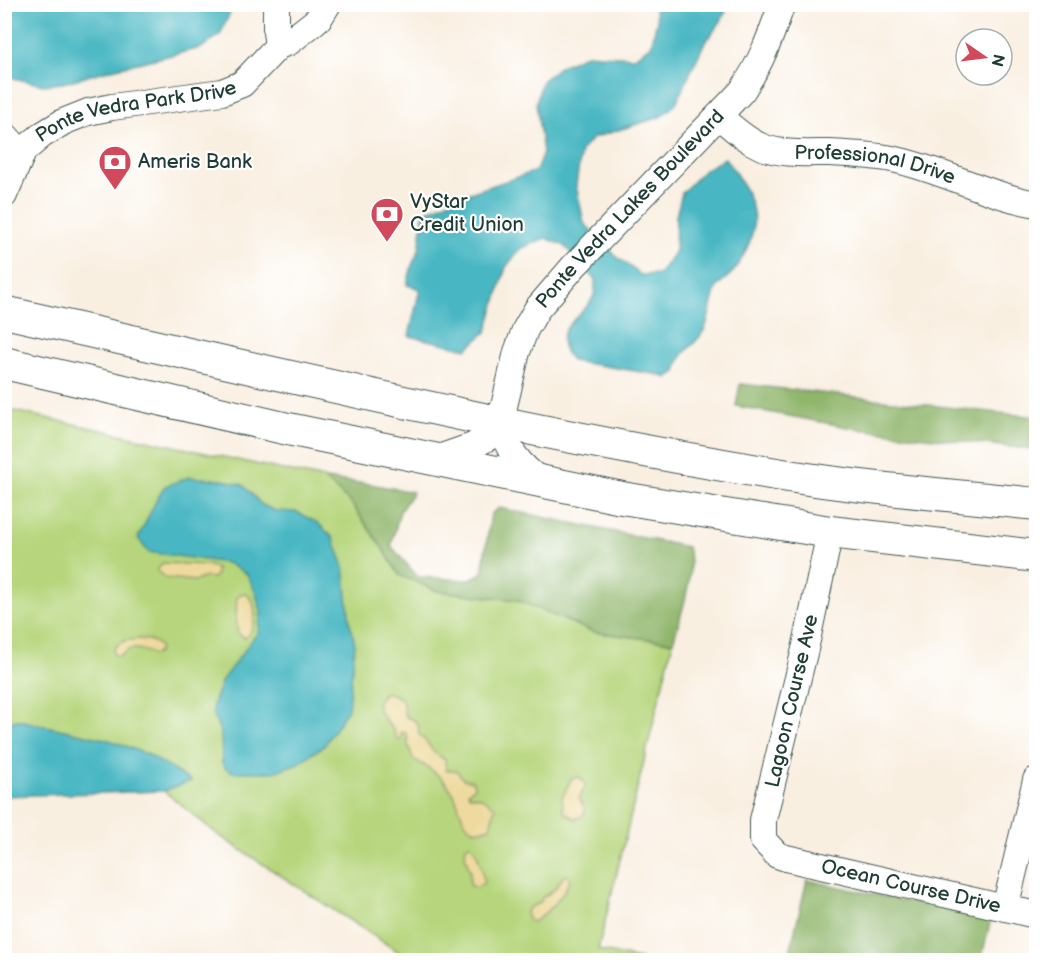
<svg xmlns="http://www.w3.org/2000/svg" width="1041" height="965" viewBox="0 0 1041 965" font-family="'Balsamiq Sans',sans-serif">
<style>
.green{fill:#b6d57c;stroke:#6a8958;stroke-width:1.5}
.forest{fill:#90b66c;stroke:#587a50;stroke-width:1.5}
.sand{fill:#eeda9e;stroke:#868c69;stroke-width:1.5}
.water{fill:#49b7c3;stroke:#347a7c;stroke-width:1.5}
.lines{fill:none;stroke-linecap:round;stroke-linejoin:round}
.minor-casing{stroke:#40584e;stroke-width:28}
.major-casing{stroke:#40584e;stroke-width:34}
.minor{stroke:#fff;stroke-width:26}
.major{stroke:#fff;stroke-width:32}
.labels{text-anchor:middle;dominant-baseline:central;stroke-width:4.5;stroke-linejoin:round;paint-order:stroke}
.street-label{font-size:20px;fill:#1f3d34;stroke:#fff}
.poi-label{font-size:20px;fill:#1f3d34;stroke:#fff;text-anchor:start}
</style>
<rect width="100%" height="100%" fill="#fff"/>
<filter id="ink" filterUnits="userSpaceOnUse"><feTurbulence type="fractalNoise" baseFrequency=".0167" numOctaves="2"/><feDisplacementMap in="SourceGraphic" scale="12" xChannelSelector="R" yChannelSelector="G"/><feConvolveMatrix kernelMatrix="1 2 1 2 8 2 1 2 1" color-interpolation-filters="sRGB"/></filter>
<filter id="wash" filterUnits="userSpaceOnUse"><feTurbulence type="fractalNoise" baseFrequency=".008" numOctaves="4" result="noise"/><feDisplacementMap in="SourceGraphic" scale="24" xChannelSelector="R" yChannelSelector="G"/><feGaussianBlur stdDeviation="1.35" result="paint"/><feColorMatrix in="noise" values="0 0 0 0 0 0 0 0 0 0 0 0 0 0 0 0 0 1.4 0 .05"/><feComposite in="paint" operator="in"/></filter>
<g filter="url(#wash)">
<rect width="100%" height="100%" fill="#f9efe1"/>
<path class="green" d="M5,409L324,479L351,503L384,550L400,575L437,591L517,600L593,632L673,642L598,950L643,960H411L218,835L164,791L190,781L149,755L109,740L18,720L5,723Z"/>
<path class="forest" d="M740,384L1036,417V450L858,429L736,406Z
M324,479L370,484L413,492L400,511L391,546L418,577L468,580L482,573L491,514L499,508L687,547C697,571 680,617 673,642L593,632L517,600L437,591L399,575L384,550L351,503Z
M807,880L991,919L981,960H788Z"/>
<path class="sand" d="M162,563L206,565L216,568V574L213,578L206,577L195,581L165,578L157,571Z
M245,593C259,602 257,628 245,638L238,634L236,616L237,597L241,594Z
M138,639C146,639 155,640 160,647L158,653L154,655C148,651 135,647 128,650C121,654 123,658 114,655L113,650C118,641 128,640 138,639Z
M384,693H390L402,699L405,716L415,721L419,727L418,733C424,738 429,746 434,752C437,755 442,757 445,760L446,770H456L463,779L473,781L474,788L468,792L469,795L480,797L495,807L490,827C484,830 477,831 471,828C461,822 459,803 453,793C444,777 429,767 413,759L408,744L407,734L403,732L401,733V740H397L393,729L387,723L378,709V701Z
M578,777C592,784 582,790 579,798L585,809L583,816L575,819L564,812L562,798L571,779Z
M470,844C478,851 483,872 484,882L477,888L470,885V872L465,855L466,846Z
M567,875L570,878C565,896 549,910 535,921L531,922L528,919L526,912L530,907L540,903L543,897L554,890L564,876Z"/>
<path class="water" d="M5,4H229L230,13L220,35L201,48L112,69L63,83L43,85L5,76Z
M654,5H729L721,21L704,44L675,105L660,117L593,138L581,151L576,185L584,223L616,256L641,275L660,274L675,251L676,216L682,193L704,170L725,158C756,201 766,224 734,271C729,277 721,281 717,287C710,301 711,322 701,335C689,351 681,350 676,372L667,378L660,375L572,361C543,329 587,317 594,295C595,291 595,285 595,280L565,246L546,238L520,249L506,267L487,331L467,349L409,336L420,289L407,285L412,265L419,250L424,212L464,195L536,171L543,153L536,103L542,81L559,67L587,54L634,57L651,46L657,20Z
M189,477L224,480L243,485L262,505L276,511L297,512L318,523L333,538L344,567L350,623L355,644L348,709L324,746L298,763L274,772H233L225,768L222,763L221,733L213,715V704L222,680L258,632L261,611L255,591L247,574L227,563L148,552L138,538L157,499L165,486Z
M18,720L109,740L149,755L191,781L164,791L5,796V723Z"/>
</g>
<g filter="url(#ink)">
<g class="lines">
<g class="minor-casing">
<g id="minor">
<path d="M276,4V32L278,46"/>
<path id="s1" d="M719,116C732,127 744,139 760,146C781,155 806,153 828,153C849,154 871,155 892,159C941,169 986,195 1036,204"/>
<path d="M4,134L22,154"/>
<path id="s2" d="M4,167L42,135L63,122L88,112L112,107L222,92L242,84L278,46L289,42L312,24L320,17L328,4"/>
<path d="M4,195L22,154"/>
<path d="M500,423C507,450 520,466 542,482"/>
<path id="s3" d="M433,460L473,446L492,435L500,423L517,352L525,330L537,309L574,266L742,91C762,61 770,38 782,4"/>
<path id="s4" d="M830,532L806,645L763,820V840L777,855L786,858L1036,915"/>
<path d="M1005,908L1036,780"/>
</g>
</g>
<g class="major-casing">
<path id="major" d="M4,312C267,371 529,435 795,477C875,490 956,495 1036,504
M4,363L288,429L622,498L830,532L1036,556"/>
</g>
<use href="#minor" class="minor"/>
<use href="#major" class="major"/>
</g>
</g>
<defs>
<g id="bank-pin" transform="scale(1.725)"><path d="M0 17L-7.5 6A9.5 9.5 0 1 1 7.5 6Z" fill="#d1495b" stroke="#fff"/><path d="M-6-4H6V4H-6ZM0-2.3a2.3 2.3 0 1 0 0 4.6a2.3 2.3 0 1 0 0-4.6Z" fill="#fff"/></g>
</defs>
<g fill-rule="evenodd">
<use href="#bank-pin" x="115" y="162"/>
<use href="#bank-pin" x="387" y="214"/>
</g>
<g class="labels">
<g class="street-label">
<text stroke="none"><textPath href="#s2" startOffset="148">Ponte Vedra Park Drive</textPath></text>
<text stroke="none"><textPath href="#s1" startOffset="168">Professional Drive</textPath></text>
<text stroke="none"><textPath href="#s3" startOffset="336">Ponte Vedra Lakes Boulevard</textPath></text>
<text transform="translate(792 701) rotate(-77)">Lagoon Course Ave</text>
<text stroke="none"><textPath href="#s4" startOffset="474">Ocean Course Drive</textPath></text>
</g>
<g class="poi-label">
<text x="138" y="162">Ameris Bank</text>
<text x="410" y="202">VyStar<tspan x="410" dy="23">Credit Union</tspan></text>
</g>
</g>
<rect width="1041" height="965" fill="none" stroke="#fff" stroke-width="24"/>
<g transform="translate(984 57) rotate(104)"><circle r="28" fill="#ffffff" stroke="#a5b1ae" stroke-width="1.5"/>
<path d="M0-4.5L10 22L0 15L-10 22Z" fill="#d1495b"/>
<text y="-9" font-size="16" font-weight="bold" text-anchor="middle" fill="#1f3d34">N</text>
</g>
</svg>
